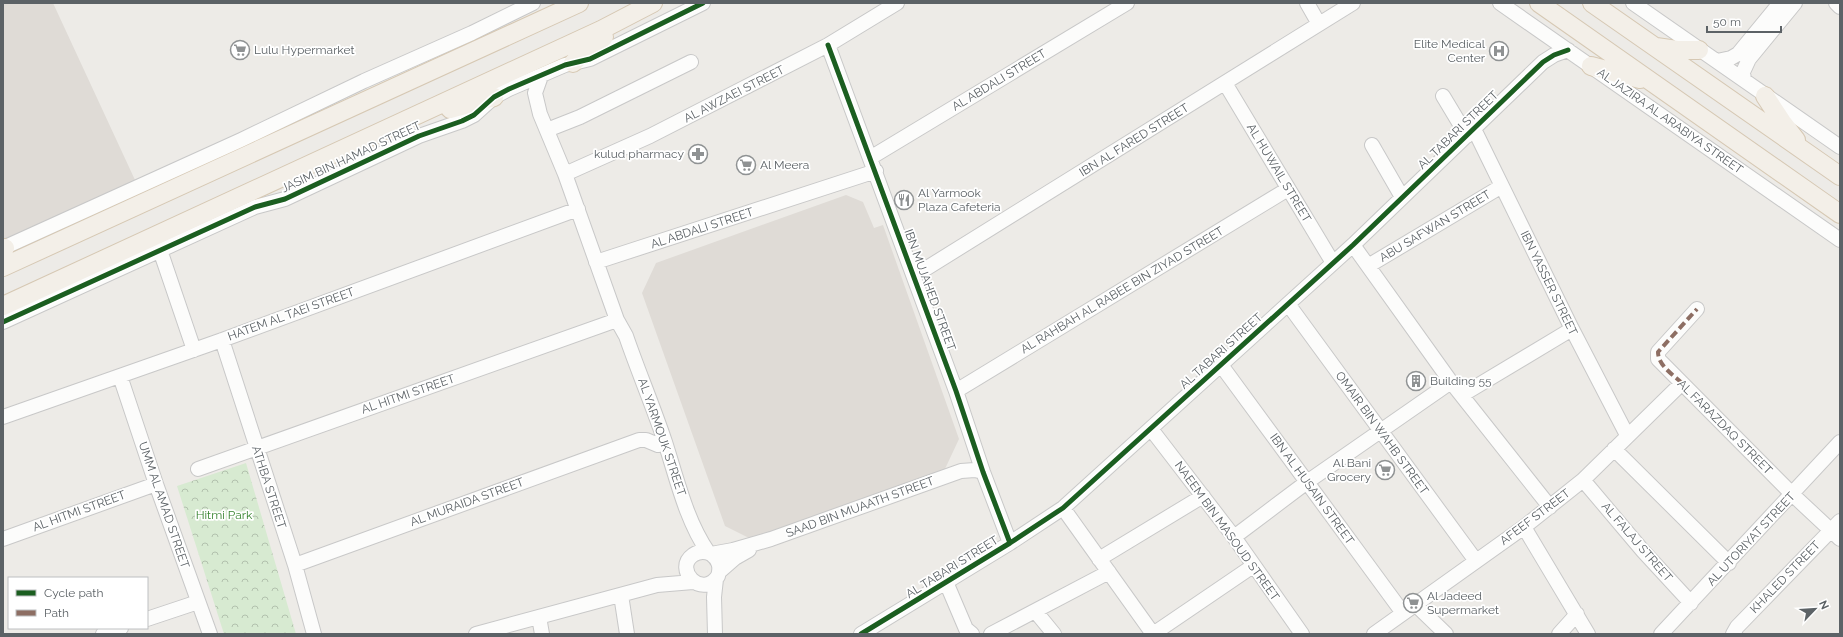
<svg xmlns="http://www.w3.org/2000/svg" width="1843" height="637" viewBox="0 0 1843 637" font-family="Raleway,sans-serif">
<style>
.education{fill:#dfdbd6}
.park{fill:url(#park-crowns)}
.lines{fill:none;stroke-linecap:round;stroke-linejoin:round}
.minor-casing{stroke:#c8c8c8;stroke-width:16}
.major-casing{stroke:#d6c8b3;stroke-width:20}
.minor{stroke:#fcfcfb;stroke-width:14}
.major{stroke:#f3efe8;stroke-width:18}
.quiet{stroke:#8d6e63;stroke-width:4;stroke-dasharray:8 4;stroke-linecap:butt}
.cycleway-casing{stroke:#fff;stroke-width:8}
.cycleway{stroke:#1b5e20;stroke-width:5}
.labels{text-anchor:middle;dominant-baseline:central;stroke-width:3.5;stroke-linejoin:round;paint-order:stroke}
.poi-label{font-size:12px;fill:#5c6266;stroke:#fff;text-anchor:start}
.street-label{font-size:12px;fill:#5c6266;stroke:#fff}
.park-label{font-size:12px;fill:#36832e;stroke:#fff}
</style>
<defs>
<pattern id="park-crowns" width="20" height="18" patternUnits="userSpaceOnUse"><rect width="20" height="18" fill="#d7ead1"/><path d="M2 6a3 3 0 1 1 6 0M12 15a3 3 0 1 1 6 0" fill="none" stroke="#b2c1ad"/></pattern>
</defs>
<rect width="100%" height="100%" fill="#edebe7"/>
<path class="education" d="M3,3H53L135,180L3,248Z
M846,195L863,202L874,228L883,225L959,439L944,471L755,541L725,526L642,293L656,263Z"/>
<path class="park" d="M246,463L296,634H224L177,486Z"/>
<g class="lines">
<g class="minor-casing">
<path id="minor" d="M1307,3L1319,24
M1500,3L1840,240
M1633,3L1840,147
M1836,3L1840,7
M828,45L956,391L983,472L1010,543
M1717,61L1731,58L1738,54L1780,3
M541,76L535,93L540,114L565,174L617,320L626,336C638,371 653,406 665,442C677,479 686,520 708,552
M1744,80L1743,72L1749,59L1795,3
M1225,83L1333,263
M1443,96L1467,136
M1474,129L1572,329L1627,435
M547,130L580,117L691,62
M1372,145L1402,197
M870,158L1127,3
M565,174L650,136L828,45L897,3
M1353,245L1451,382L1550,507
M3,248L241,140L364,81L472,33L533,3
M160,250L194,350
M596,262L876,171
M1368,266L1502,186
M914,276L1353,3
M1288,304L1476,561
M1697,309L1658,352V359L1792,494L1840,539
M3,322L255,207L285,199L419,136L462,121L474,115L494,97L509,89L565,65L590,59L703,3
M222,340L295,565L314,634
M1221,365L1403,613
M120,376L156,484L210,634
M956,391L1288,189
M1462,395L1572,329
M3,417L222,340L578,209
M1151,429L1234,537L1302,634
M1614,449L1729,563
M198,469L617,320
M1583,480L1643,551L1691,603
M1063,508L1153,634
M1524,527L1588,634
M1234,537L1307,482L1451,382
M3,539L156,484
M711,554C719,560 721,567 718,576C702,600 673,569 693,555C699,551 705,551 711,554L733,550L771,539L961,471L975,470L983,472
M1099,559L1203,496
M295,565L639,440H646L658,445
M719,572L735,558L749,550
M946,582L966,629L972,634
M621,595L627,634
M1415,604L1446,634
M1036,612L1054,634
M539,617L542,634
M147,619L198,602
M103,634L121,628
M476,634L657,585L693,582
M715,634L714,597L716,579
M861,634L1010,543L1063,508L1353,245L1543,62L1554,55L1568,50
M991,634L1109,572
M1153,634L1253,566
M1374,634L1524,527L1583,480L1682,383
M1559,634L1577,614
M1661,634L1840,442
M1733,634L1737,627L1840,521"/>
</g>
<g class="major-casing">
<path id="major" d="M1539,3L1840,214
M1592,3L1840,176
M1656,47L1677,50H1699
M573,63L586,50L600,41L604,37
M1591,66L1640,79
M1765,96L1782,122L1796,140
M450,109L494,97
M3,249L5,248
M3,267L579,3
M3,306L601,30L653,3"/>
</g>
<use href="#minor" class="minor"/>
<use href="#major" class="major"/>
<path class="quiet" d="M1682,383C1672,374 1658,365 1658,352L1697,309"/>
<g class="cycleway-casing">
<path id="cycleway" d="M828,45L956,391L983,472L1010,543
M3,322L255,207L285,199L419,136L462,121L474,115L494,97L509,89L565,65L590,59L703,3
M861,634L1010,543L1063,508L1353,245L1543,62L1554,55L1568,50"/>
</g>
<use href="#cycleway" class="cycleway"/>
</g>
<defs>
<g id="supermarket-ring" transform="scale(1)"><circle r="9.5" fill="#fff" stroke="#8f9293" stroke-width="1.5"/><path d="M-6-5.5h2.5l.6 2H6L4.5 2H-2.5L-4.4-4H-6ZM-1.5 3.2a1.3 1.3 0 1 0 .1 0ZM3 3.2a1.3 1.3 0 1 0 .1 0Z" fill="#8f9293"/></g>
<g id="hospital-ring" transform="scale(1)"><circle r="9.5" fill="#fff" stroke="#8f9293" stroke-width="1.5"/><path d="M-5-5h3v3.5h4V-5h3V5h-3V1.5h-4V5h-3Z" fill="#8f9293"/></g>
<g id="pharmacy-ring" transform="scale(1)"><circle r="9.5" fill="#fff" stroke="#8f9293" stroke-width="1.5"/><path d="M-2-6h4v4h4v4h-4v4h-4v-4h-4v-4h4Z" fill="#8f9293"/></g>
<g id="restaurant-ring" transform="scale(1)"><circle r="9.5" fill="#fff" stroke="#8f9293" stroke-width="1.5"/><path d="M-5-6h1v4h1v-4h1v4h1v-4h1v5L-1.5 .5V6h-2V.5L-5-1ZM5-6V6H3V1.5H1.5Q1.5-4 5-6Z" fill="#8f9293"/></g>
<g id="building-ring" transform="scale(1)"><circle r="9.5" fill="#fff" stroke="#8f9293" stroke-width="1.5"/><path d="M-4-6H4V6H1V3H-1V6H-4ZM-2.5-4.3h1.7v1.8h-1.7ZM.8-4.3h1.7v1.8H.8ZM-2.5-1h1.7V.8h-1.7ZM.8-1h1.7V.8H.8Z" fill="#8f9293"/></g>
</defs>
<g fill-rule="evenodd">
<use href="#supermarket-ring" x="240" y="50"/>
<use href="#hospital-ring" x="1499" y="51"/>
<use href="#pharmacy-ring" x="698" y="154"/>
<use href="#supermarket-ring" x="746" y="165"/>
<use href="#restaurant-ring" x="904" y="200"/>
<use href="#building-ring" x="1416" y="381"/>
<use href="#supermarket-ring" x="1385" y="470"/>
<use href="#supermarket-ring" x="1413" y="603"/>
</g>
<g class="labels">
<g class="poi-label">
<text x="1485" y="44" text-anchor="end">Elite Medical<tspan x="1485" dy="14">Center</tspan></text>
<text x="254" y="50">Lulu Hypermarket</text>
<text x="684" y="154" text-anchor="end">kulud pharmacy</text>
<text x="760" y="165">Al Meera</text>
<text x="918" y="193">Al Yarmook<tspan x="918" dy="14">Plaza Cafeteria</tspan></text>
<text x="1430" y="381">Building 55</text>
<text x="1371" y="463" text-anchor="end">Al Bani<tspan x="1371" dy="14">Grocery</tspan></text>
<text x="1427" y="596">Al Jadeed<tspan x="1427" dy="14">Supermarket</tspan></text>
</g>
<g class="street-label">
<text transform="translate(999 80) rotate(-31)">AL ABDALI STREET</text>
<text transform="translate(734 94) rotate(-27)">AL AWZAEI STREET</text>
<text transform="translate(1670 121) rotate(35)">AL JAZIRA AL ARABIYA STREET</text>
<text transform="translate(1458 130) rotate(-44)">AL TABARI STREET</text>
<text transform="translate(1134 140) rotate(-32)">IBN AL FARED STREET</text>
<text transform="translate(351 157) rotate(-25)">JASIM BIN HAMAD STREET</text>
<text transform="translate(1279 173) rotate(59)">AL HUWAIL STREET</text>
<text transform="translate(1435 226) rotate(-31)">ABU SAFWAN STREET</text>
<text transform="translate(702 228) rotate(-18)">AL ABDALI STREET</text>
<text transform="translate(1549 283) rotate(64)">IBN YASSER STREET</text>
<text transform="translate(930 290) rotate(70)">IBN MUJAHED STREET</text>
<text transform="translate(1122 290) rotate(-31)">AL RAHBAH AL RABEE BIN ZIYAD STREET</text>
<text transform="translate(291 314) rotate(-20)">HATEM AL TAEI STREET</text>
<text transform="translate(1221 351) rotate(-42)">AL TABARI STREET</text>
<text transform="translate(408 394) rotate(-19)">AL HITMI STREET</text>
<text transform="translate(1725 427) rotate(45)">AL FARAZDAQ STREET</text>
<text transform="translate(1382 433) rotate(54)">OMAIR BIN WAHB STREET</text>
<text transform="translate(662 437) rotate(71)">AL YARMOUK STREET</text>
<text transform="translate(269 487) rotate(72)">ATHBA STREET</text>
<text transform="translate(1312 489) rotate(54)">IBN AL HUSAIN STREET</text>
<text transform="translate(467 502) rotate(-20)">AL MURAIDA STREET</text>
<text transform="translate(164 505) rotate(71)">UMM AL AMAD STREET</text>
<text transform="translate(860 507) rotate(-20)">SAAD BIN MUAATH STREET</text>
<text transform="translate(79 511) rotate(-20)">AL HITMI STREET</text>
<text transform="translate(1535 517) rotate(-37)">AFEEF STREET</text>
<text transform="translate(1227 531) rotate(54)">NAEEM BIN MASOUD STREET</text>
<text transform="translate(1751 539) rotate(-47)">AL UTORIYAT STREET</text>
<text transform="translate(1637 542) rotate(49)">AL FALAJ STREET</text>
<text transform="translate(952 567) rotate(-32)">AL TABARI STREET</text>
<text transform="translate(1785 577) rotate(-46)">KHALED STREET</text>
</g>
<g class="park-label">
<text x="224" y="515">Hitmi Park</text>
</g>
</g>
<rect width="1843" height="637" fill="none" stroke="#5c6266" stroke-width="8"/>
<rect x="8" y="577" width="140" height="52" fill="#ffffff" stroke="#bec0c2"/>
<rect x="16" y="590" width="20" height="6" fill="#1b5e20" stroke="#bec0c2"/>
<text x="44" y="597" font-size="12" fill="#5c6266">Cycle path</text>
<rect x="16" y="610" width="20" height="6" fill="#8d6e63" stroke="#bec0c2"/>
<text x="44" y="617" font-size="12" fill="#5c6266">Path</text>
<g transform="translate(1815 609) rotate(65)" stroke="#ffffff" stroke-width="3" paint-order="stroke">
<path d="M0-3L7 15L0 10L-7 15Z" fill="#5c6266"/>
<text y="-6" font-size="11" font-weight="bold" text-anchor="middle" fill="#5c6266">N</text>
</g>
<path d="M1707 26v6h74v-6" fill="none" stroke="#5c6266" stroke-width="2"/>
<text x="1713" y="26" font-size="12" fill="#5c6266" stroke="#ffffff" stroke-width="3" paint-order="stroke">50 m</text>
</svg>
